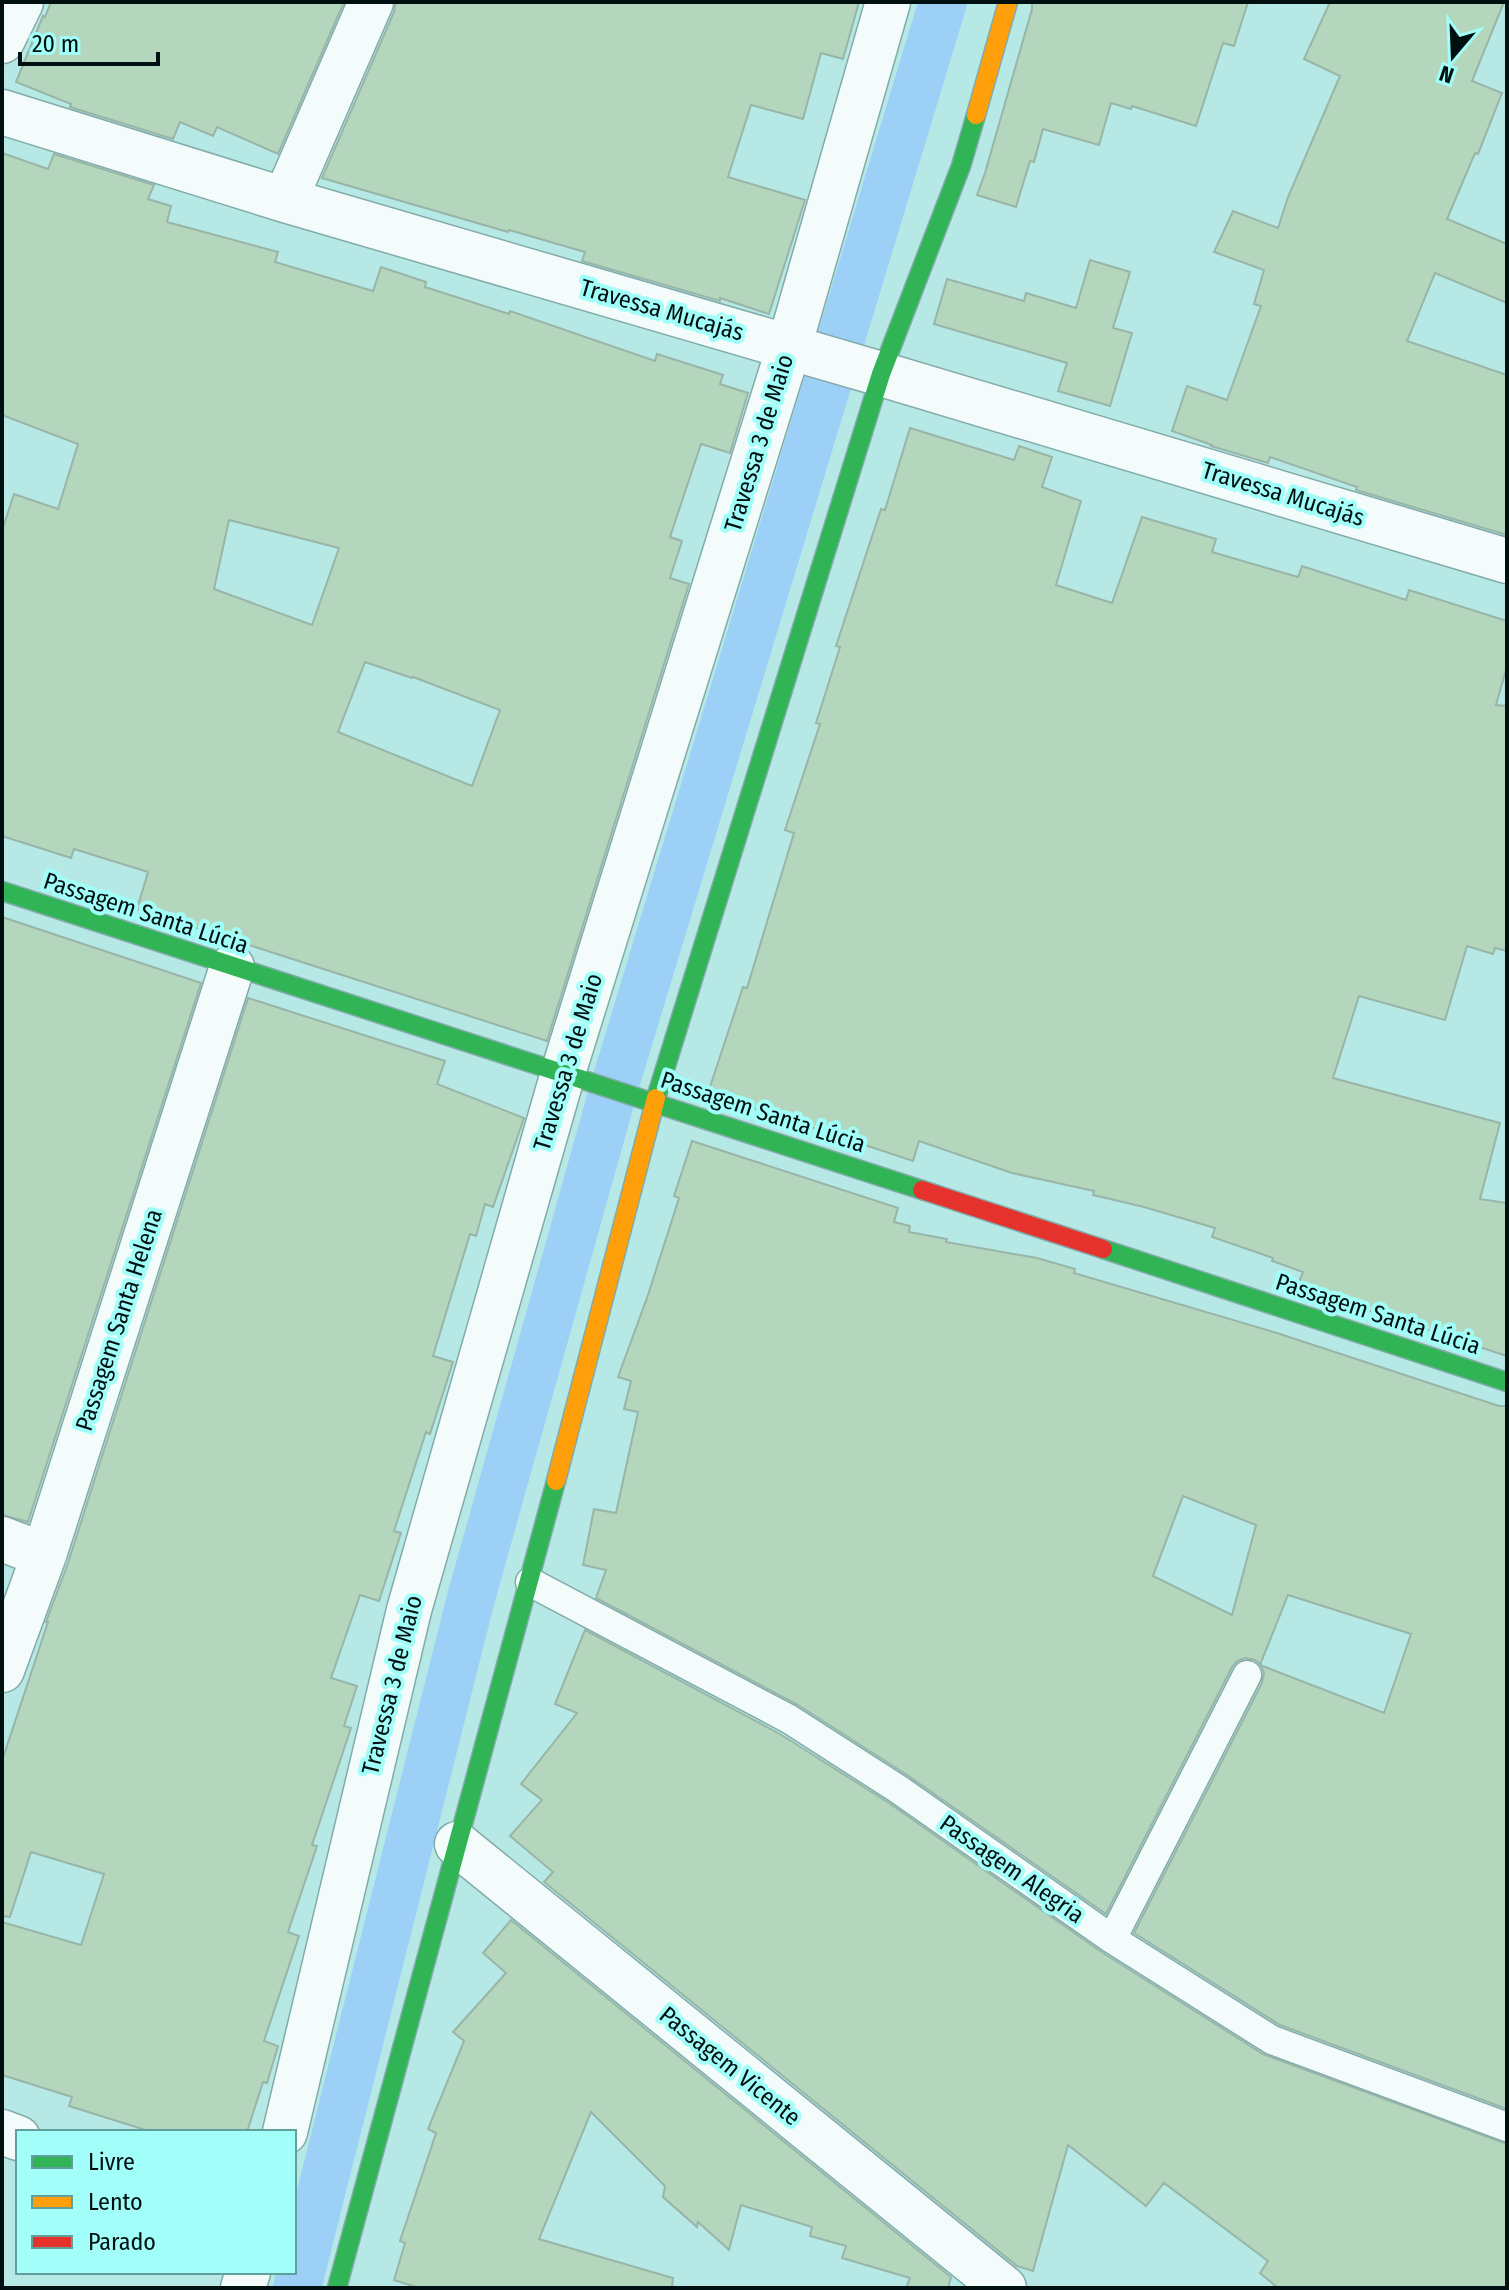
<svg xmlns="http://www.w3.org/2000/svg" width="1509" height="2290" viewBox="0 0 1509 2290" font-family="'Fira Sans Condensed',sans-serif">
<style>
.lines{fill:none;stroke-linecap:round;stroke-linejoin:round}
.canal{stroke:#9dd0f7;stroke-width:48}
.building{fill:#b3d6bd;stroke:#98b5a8;stroke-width:2;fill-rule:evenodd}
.lane-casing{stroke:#82abaa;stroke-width:31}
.street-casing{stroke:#82abaa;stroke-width:47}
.fast-casing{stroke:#82abaa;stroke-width:21}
.slow-casing{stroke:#82abaa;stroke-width:21}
.jam-casing{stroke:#82abaa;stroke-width:21}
.lane{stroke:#f4fcfb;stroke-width:28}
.street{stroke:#f4fcfb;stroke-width:44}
.fast{stroke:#30b455;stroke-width:18}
.slow{stroke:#ff9f0a;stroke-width:18}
.jam{stroke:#e5322d;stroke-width:18}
.labels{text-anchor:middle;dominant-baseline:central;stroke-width:8;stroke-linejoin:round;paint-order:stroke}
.street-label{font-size:24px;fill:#001010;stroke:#a1fef9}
</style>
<rect width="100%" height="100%" fill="#b6e9e6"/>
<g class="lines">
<path class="canal" d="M297,2288L471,1598L614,1088L943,2"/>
</g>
<path class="building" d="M51,2H344L278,154L217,127L213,136L180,122L173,139L70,107L71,104L16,82L43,16L45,17Z
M396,2H859L843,59L821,53L803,119L751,105L728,177L805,200L769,314L720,298V301L582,261L585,252L509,230L508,232L322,178L394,12Z
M1032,2H1248L1234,46L1223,43L1196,126L1132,106L1131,109L1111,103L1099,145L1043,129L1034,162L1030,161L1016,207L977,195L985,173L1032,9Z
M1330,2H1504L1472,81L1502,93L1478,154L1475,153L1447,219L1507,244V303L1435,273L1407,341L1507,375V535L1356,490L1357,487L1270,457L1268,463L1211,446L1212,445L1172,431L1187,386L1227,400L1261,306L1254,304L1264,270L1214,252L1233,211L1278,228L1288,197L1340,76L1304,59Z
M2,153L48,169L54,154L154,185L148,199L171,206L167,222L278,252L275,262L373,291L381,267L426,282L425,287L509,314L510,311L655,361L657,354L723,375L720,384L748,393L730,453L701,444L670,537L682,541L670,578L689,584L547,1041L137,909L148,872L74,849L71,858L2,836V531L14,494L58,509L78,444L2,415ZM229,520L339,548L312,625L214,589ZM365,662L412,678L413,677L500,710L472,786L338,732Z
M1090,260L1130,272L1113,328L1132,333L1110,406L1058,391L1067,363L934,324L947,279L1024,301L1026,293L1076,308Z
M910,428L1014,460L1019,446L1052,457L1042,487L1081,501L1056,585L1112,603L1142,517L1216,539L1212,552L1298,577L1302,566L1406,600L1409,590L1507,621V666L1496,705L1507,706V951L1495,948L1493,954L1467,946L1445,1020L1359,996L1333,1078L1500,1123L1480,1199L1507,1203V1356L1297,1287L1303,1272L1272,1261L1273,1258L1212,1237L1215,1228L1144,1207L1093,1195L1094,1191L1012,1173L919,1141L913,1161L708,1093L743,987L747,988L794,833L785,830L820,724L816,723L840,647L836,646L881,509L885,510Z
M2,917L201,983L28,1522L2,1515Z
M248,998L445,1061L437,1084L524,1118L493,1207L485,1204L476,1236L470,1234L433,1356L453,1362L430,1434L426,1432L394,1531L401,1533L379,1601L360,1595L331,1678L357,1686L344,1726L351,1728L312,1845L317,1846L288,1932L299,1936L264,2041L278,2046L267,2083L263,2082L247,2132H152L69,2106L72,2097L2,2075V1922L81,1945L104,1874L31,1852L10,1917L2,1916V1761L48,1622H46L68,1563Z
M692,1141L898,1208L894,1222L910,1226L909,1232L947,1239L946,1242L1037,1258L1075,1269L1074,1273L1277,1333L1499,1406H1507V2109L1280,2025L1134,1933L1262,1683L1264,1673L1261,1665L1255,1660L1245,1658L1237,1661L1232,1667L1106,1914L907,1775L798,1705L596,1598L606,1570L583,1565L594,1509L616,1513L638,1412L624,1409L631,1381L618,1377L648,1295L679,1198L674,1196ZM1183,1496L1256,1525L1232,1615L1153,1576ZM1288,1595L1411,1634L1384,1713L1260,1665Z
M585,1630L780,1734L889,1803L1103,1953L1263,2054L1507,2144V2288H1278L1260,2273L1268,2261L1164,2183L1146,2206L1068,2145L1033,2271L1017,2266L544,1882L553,1872L510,1836L542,1800L521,1784L577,1713L555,1704Z
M511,1920L951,2277L948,2288H906L910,2278L842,2258L846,2246L810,2236L812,2227L741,2205L729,2250L698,2222L697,2227L663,2197L665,2186L591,2112L539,2239L673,2278L672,2288H419L394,2280L405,2243L400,2241L436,2133L428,2129L464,2041L453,2032L506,1973L483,1953Z"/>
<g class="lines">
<g class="lane-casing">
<path id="lane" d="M530,1582L789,1719L898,1789L1112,1939L1272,2040L1507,2127
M1112,1939L1247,1675"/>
</g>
<g class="street-casing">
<path id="street" d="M2,41L21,2
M2,112L285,200L881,374L1507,561
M285,200L371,2
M2,1539L44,1555
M2,1670L44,1555L232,967
M457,1844L1004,2288
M2,2132L18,2138
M285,2132L409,1610L563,1073L789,347L888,2
M243,2288L248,2272"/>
</g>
<g class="fast-casing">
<path id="fast" d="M2,891L922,1190
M656,1098L881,374L961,166L976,115
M1103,1249L1507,1382
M337,2288L556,1481"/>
</g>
<g class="slow-casing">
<path id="slow" d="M976,115L1008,2
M556,1481L656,1098"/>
</g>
<g class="jam-casing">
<path id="jam" d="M922,1190L1103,1249"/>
</g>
<use href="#lane" class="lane"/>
<use href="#street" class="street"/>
<use href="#fast" class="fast"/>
<use href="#slow" class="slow"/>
<use href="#jam" class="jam"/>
</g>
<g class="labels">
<g class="street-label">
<text transform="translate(662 310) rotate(16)">Travessa Mucajás</text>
<text transform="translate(759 443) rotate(-73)">Travessa 3 de Maio</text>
<text transform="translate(1283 494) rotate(17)">Travessa Mucajás</text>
<text transform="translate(146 913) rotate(18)">Passagem Santa Lúcia</text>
<text transform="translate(568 1062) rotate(-73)">Travessa 3 de Maio</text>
<text transform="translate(763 1112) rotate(18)">Passagem Santa Lúcia</text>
<text transform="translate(1378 1314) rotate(18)">Passagem Santa Lúcia</text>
<text transform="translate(119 1320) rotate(-72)">Passagem Santa Helena</text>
<text transform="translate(392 1685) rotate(-76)">Travessa 3 de Maio</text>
<text transform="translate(1012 1869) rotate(35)">Passagem Alegria</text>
<text transform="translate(730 2066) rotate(39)">Passagem Vicente</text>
</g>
</g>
<rect width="1509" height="2290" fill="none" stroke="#001010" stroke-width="8"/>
<rect x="16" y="2130" width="280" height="144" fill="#a1fef9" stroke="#619f9c" stroke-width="2"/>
<rect x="32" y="2156" width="40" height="12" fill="#30b455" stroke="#619f9c" stroke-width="2"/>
<text x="88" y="2170" font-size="24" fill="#001010">Livre</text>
<rect x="32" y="2196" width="40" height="12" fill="#ff9f0a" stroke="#619f9c" stroke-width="2"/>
<text x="88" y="2210" font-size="24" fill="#001010">Lento</text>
<rect x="32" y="2236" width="40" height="12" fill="#e5322d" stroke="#619f9c" stroke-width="2"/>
<text x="88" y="2250" font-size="24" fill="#001010">Parado</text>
<g transform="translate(1453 56) rotate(199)" stroke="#a1fef9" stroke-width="6" paint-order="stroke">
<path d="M0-6L14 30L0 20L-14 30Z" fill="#001010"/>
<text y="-12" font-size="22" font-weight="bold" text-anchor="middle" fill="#001010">N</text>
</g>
<path d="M20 52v12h138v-12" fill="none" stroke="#001010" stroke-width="4"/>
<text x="32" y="52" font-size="24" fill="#001010" stroke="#a1fef9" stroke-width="6" paint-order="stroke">20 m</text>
</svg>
